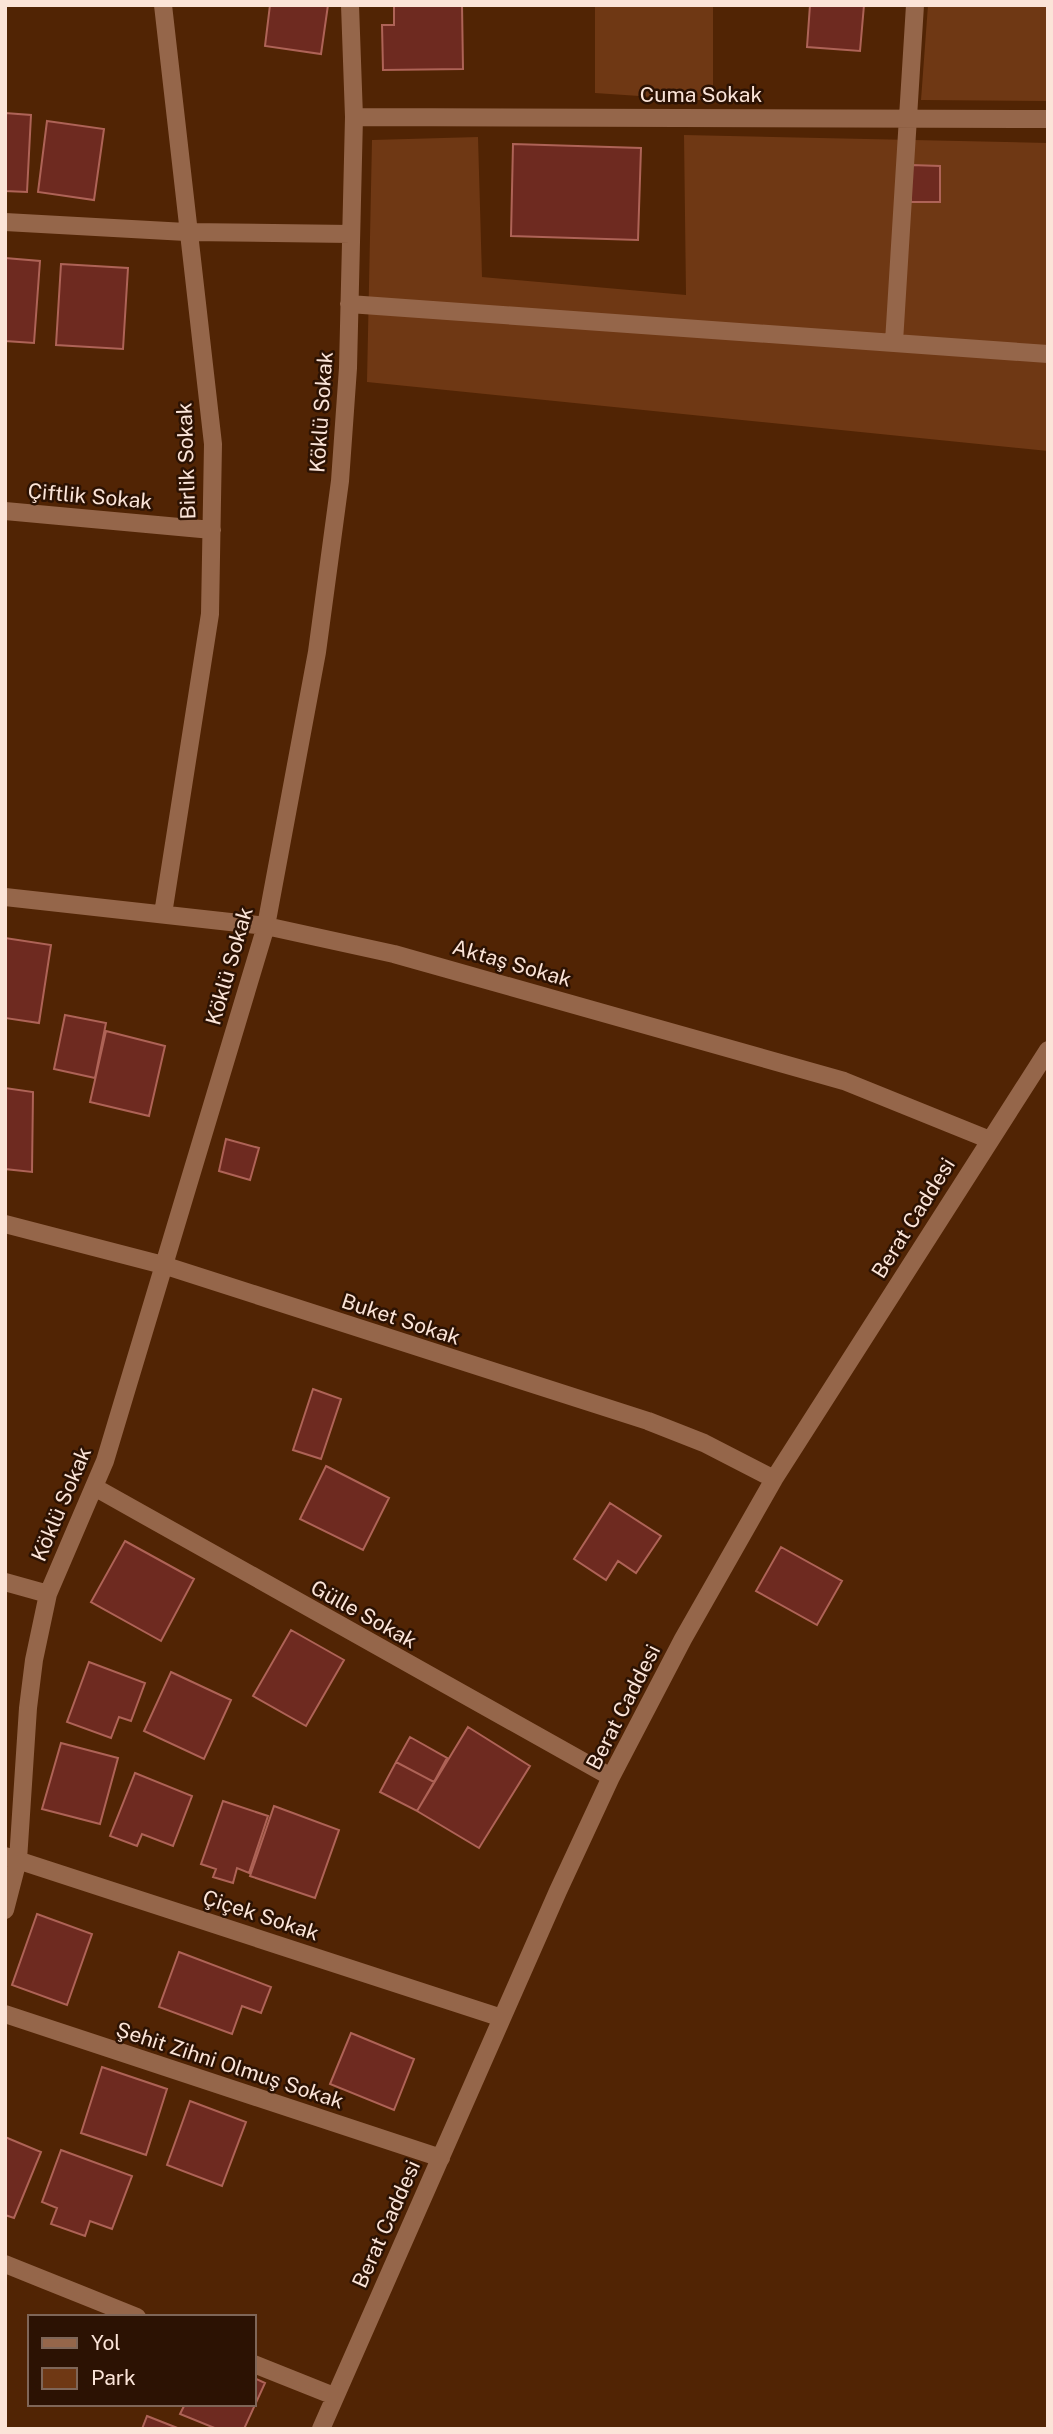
<svg xmlns="http://www.w3.org/2000/svg" width="1053" height="2434" viewBox="0 0 1053 2434" font-family="'Public Sans',sans-serif">
<style>
.green{fill:#6f3814}
.building{fill:#6e2a20;stroke:#ae6357;stroke-width:2}
.lines{fill:none;stroke-linecap:round;stroke-linejoin:round}
.minor{stroke:#95664a;stroke-width:18}
.labels{text-anchor:middle;dominant-baseline:central;stroke-width:5;stroke-linejoin:round;paint-order:stroke}
.street-label{font-size:21px;fill:#fbe4d8;stroke:#2c1203}
</style>
<rect width="100%" height="100%" fill="#512404"/>
<path class="green" d="M595,5H713V101L595,93Z
M928,5H1048V101L921,100Z
M684,135L1048,143V451L367,382L372,140L478,137L482,277L686,295Z"/>
<path class="building" d="M270,5H328L321,54L265,46Z
M394,5H462L463,69L383,70L382,25H394Z
M810,5H864L860,51L807,47Z
M5,113L31,115L27,192L5,191Z
M47,121L104,129L94,200L38,192Z
M513,144L641,148L638,240L511,236Z
M911,165L940,166V202H911Z
M5,258L40,261L34,343L5,341Z
M61,264L128,268L123,349L56,345Z
M5,938L51,945L39,1023L5,1018Z
M65,1015L106,1023L95,1078L54,1069Z
M106,1031L165,1046L149,1116L90,1102Z
M5,1088L33,1092L32,1172L5,1169Z
M226,1139L259,1148L250,1180L219,1171Z
M313,1389L341,1399L321,1459L293,1450Z
M326,1466L389,1498L363,1550L300,1519Z
M610,1503L661,1536L636,1573L618,1561L606,1580L574,1559Z
M125,1541L194,1579L161,1641L91,1602Z
M781,1547L842,1581L817,1625L756,1591Z
M291,1630L344,1660L306,1726L253,1696Z
M89,1662L145,1683L131,1721L119,1717L111,1738L67,1722Z
M171,1672L231,1700L204,1759L144,1731Z
M468,1727L530,1766L479,1848L417,1811Z
M410,1737L447,1758L434,1782L396,1762Z
M61,1743L118,1758L100,1824L42,1809Z
M396,1762L434,1782L417,1811L380,1792Z
M135,1773L192,1796L173,1846L142,1834L137,1846L110,1836Z
M223,1801L268,1816L249,1873L237,1868L233,1883L213,1877L216,1869L201,1864Z
M274,1806L339,1830L315,1898L250,1876Z
M37,1914L92,1934L67,2005L12,1985Z
M179,1952L271,1987L261,2013L242,2006L232,2034L159,2007Z
M351,2033L414,2059L394,2110L330,2084Z
M102,2067L167,2089L146,2155L81,2133Z
M190,2101L246,2122L222,2186L167,2165Z
M5,2137L41,2152L14,2218L5,2215Z
M61,2150L132,2176L112,2229L90,2221L85,2236L51,2224L57,2208L42,2202Z
M254,2378L265,2383L244,2429H217L180,2414L185,2404H254Z
M147,2416L180,2429H142Z"/>
<g class="lines">
<path class="minor" d="M163,5L213,444L210,614L163,914
M354,117L1048,119
M5,222L186,232L351,234
M349,304L1048,354
M894,342L915,5
M5,511L212,530
M5,897L266,926L394,954L844,1081L990,1140
M5,1224L163,1265L648,1421L704,1443L774,1479
M96,1488L611,1777
M5,1582L48,1594
M5,1856L502,2018
M5,1910L18,1860L28,1708L34,1660L48,1594L105,1461L266,926L317,652L340,481L348,368L354,117L350,5
M5,2014L441,2158
M5,2264L137,2317
M254,2364L334,2396
M321,2429L558,1891L611,1777L683,1639L774,1479L1048,1050"/>
</g>
<g class="labels">
<g class="street-label">
<text x="701" y="94">Cuma Sokak</text>
<text transform="translate(321 412) rotate(-86)">Köklü Sokak</text>
<text transform="translate(186 461) rotate(-92)">Birlik Sokak</text>
<text transform="translate(90 496) rotate(5)">Çiftlik Sokak</text>
<text transform="translate(512 963) rotate(16)">Aktaş Sokak</text>
<text transform="translate(229 966) rotate(-74)">Köklü Sokak</text>
<text transform="translate(913 1218) rotate(-58)">Berat Caddesi</text>
<text transform="translate(401 1319) rotate(18)">Buket Sokak</text>
<text transform="translate(61 1504) rotate(-67)">Köklü Sokak</text>
<text transform="translate(364 1614) rotate(29)">Gülle Sokak</text>
<text transform="translate(623 1707) rotate(-63)">Berat Caddesi</text>
<text transform="translate(261 1915) rotate(18)">Çiçek Sokak</text>
<text transform="translate(230 2065) rotate(18)">Şehit Zihni Olmuş Sokak</text>
<text transform="translate(386 2224) rotate(-66)">Berat Caddesi</text>
</g>
</g>
<rect width="1053" height="2434" fill="none" stroke="#fbe4d8" stroke-width="14"/>
<rect x="28" y="2315" width="228" height="91" fill="#2c1203" stroke="#7f6658" stroke-width="2"/>
<rect x="42" y="2338" width="35" height="10" fill="#95664a" stroke="#7f6658" stroke-width="2"/>
<text x="91" y="2350" font-size="21" fill="#fbe4d8">Yol</text>
<rect x="42" y="2368" width="35" height="21" fill="#6f3814" stroke="#7f6658" stroke-width="2"/>
<text x="91" y="2385" font-size="21" fill="#fbe4d8">Park</text>
</svg>
